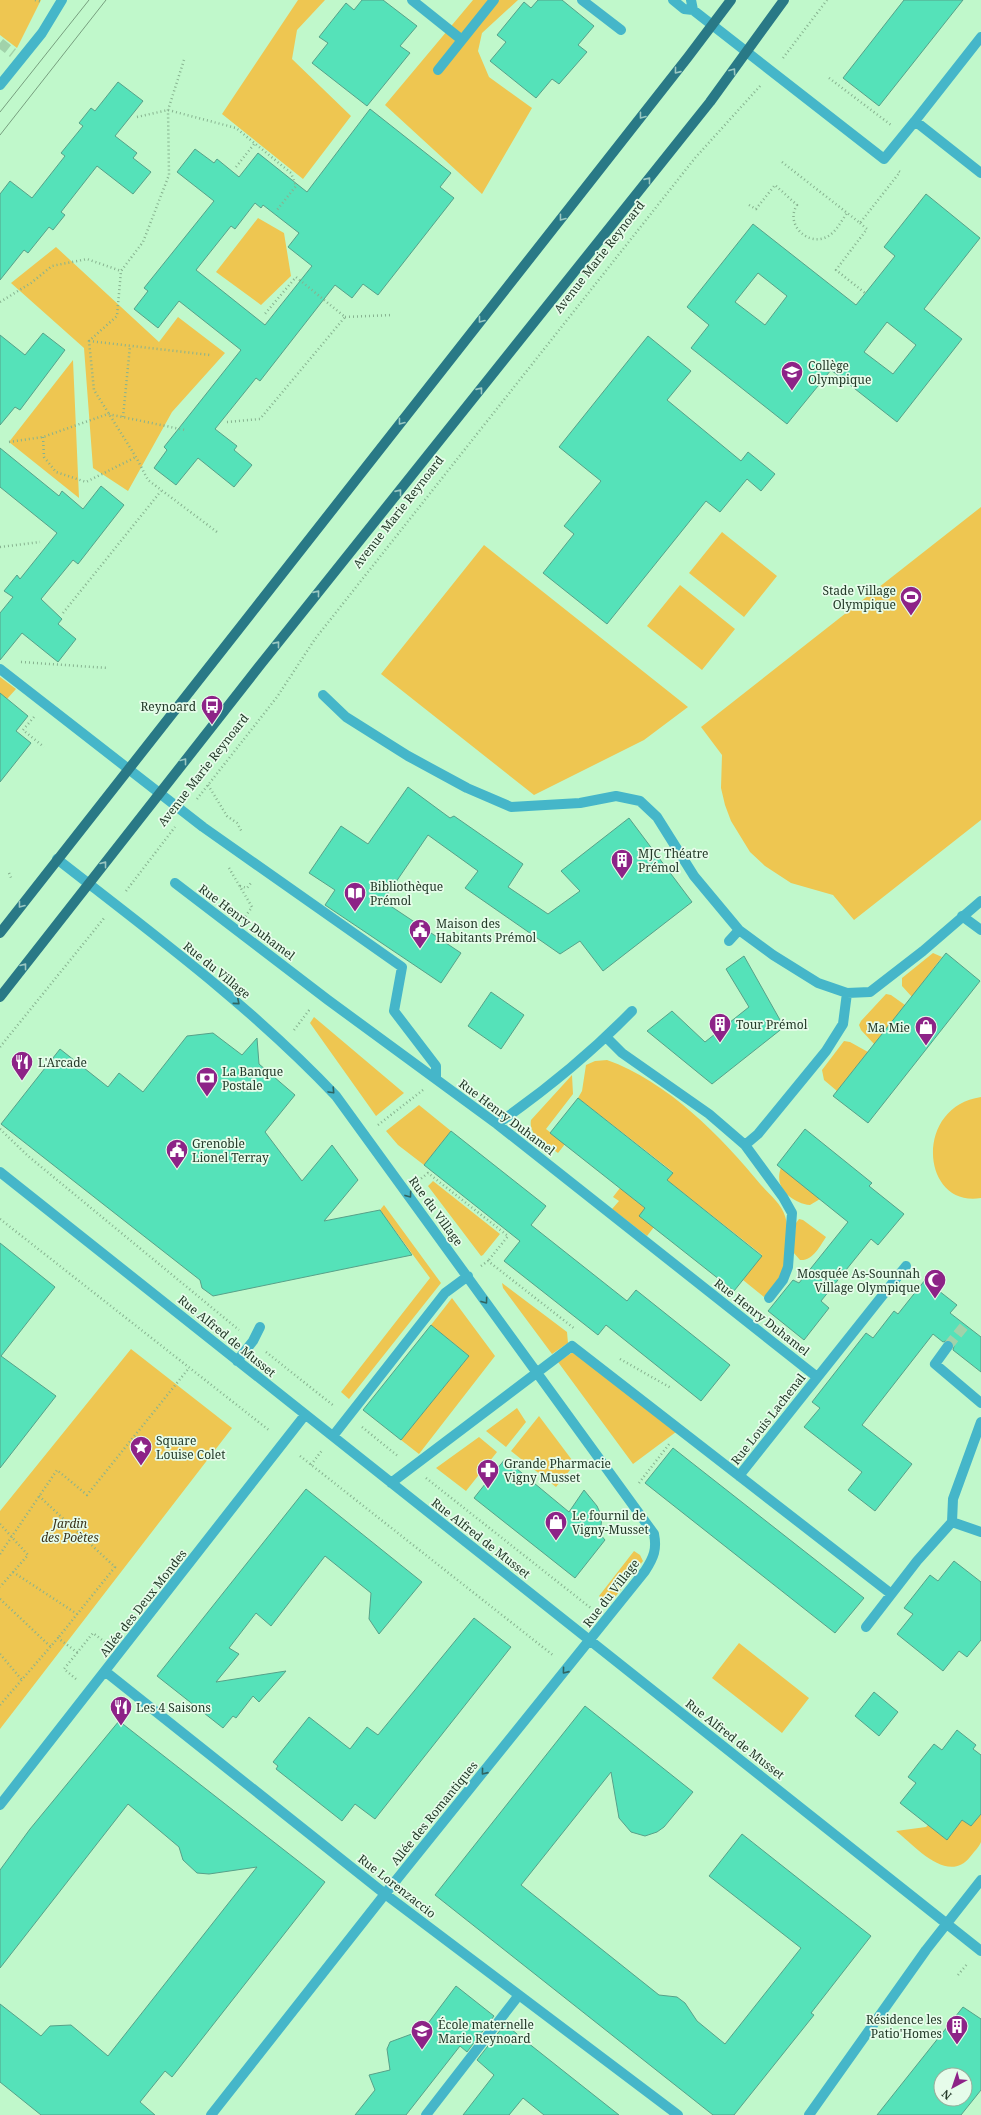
<svg xmlns="http://www.w3.org/2000/svg" width="981" height="2115" viewBox="0 0 981 2115" font-family="'Noto Serif',serif">
<style>
.green{fill:#eec651}
.building{fill:#55e2b9;stroke:#57a189;fill-rule:evenodd}
.lines{fill:none;stroke-linecap:round;stroke-linejoin:round}
.minor-tunnel{stroke:#a1d2aa;stroke-width:10;stroke-dasharray:10 5;stroke-linecap:butt}
.path{stroke:#86b28f;stroke-width:2.5;stroke-dasharray:1 3;stroke-linecap:butt}
.minor{stroke:#45b6c9;stroke-width:10}
.major{stroke:#297986;stroke-width:10}
.tram{stroke:#779f7f;stroke-width:1}
.oneway{stroke:#9ac8c2}
.oneway2{stroke:#2f6560}
.labels{text-anchor:middle;dominant-baseline:central;stroke-width:3.5;stroke-linejoin:round;paint-order:stroke}
.street-label{font-size:12px;fill:#233928;stroke:#e6fcea}
.poi-label{font-size:12px;fill:#233928;stroke:#e6fcea;text-anchor:start}
.park-label{font-size:12px;font-style:italic;fill:#3a321a;stroke:#e6fcea}
</style>
<rect width="100%" height="100%" fill="#c0f8cb"/>
<path class="green" d="M0,0H41L17,48L0,35Z
M298,0H325L297,30L292,59L351,116L303,179L222,114Z
M473,0H518L482,33L478,51L489,77L532,108L482,194L385,105Z
M258,218L284,233L291,276L261,305L216,272Z
M56,247L159,342L178,317L225,353L172,412L128,491L93,468L84,348L11,283Z
M73,360L79,498L9,442Z
M981,507V820L854,920L833,895L791,883L765,866L750,852L731,821L725,805L721,788L722,755L701,727Z
M722,532L777,576L744,617L689,573Z
M484,545L688,707L644,740L534,795L381,674Z
M680,585L735,629L702,670L647,626Z
M0,677L16,689L7,699L0,693Z
M933,953L942,957L912,997L902,986V978Z
M886,994L891,995L905,1005L874,1044L861,1030L859,1025L861,1021Z
M314,1017L404,1093L376,1116L310,1023Z
M844,1041L850,1042L868,1052L837,1091L824,1080L822,1070Z
M607,1060C667,1081 722,1137 761,1185C769,1194 782,1205 785,1216C791,1234 788,1262 779,1278C776,1285 769,1291 764,1297L743,1280L762,1255L667,1180L673,1172L578,1098L582,1091L586,1065L595,1061Z
M572,1075L573,1094L546,1129L565,1144L558,1153C547,1145 528,1136 531,1120Z
M981,1097V1198C921,1208 913,1107 981,1097Z
M419,1105L451,1131L424,1165L398,1145L386,1131Z
M781,1168L820,1199L810,1205C792,1203 773,1187 781,1168Z
M433,1181L500,1234L483,1255L481,1256L428,1186Z
M620,1188L645,1208L654,1227L647,1236L612,1209L619,1201L613,1197Z
M384,1205L441,1283L349,1399L341,1392L430,1278L380,1210Z
M799,1219L803,1220L826,1237C820,1246 813,1261 800,1260L793,1252L796,1223Z
M502,1283L567,1332L568,1343L552,1354L503,1288Z
M452,1298L495,1356L419,1454L401,1440L469,1356L431,1325Z
M131,1349L232,1428L0,1729V1511Z
M573,1352L676,1432L633,1464L558,1362Z
M517,1408L526,1422L506,1447L486,1431Z
M539,1416L575,1464L556,1487L511,1451Z
M479,1437L497,1452L466,1491L436,1468Z
M634,1551L640,1555L643,1561L609,1605L599,1596Z
M739,1643L809,1698L782,1733L712,1678Z
M981,1804C981,1814 981,1833 981,1842C979,1847 973,1853 970,1857C948,1885 915,1846 896,1831L926,1827L928,1825L947,1840L962,1820L971,1826L980,1815Z"/>
<path class="building" d="M362,0H383L417,26L400,46L410,53L367,106L312,63L328,43L319,37L346,3L354,10Z
M538,0H562L594,26L578,45L587,52L559,84L552,79L536,98L490,61L506,42L497,35L524,2L531,8Z
M904,0H963L879,106L843,78Z
M118,82L143,101L115,136L137,153L133,158L151,172L133,194L97,166L61,212L65,215L53,230L49,227L28,253L24,250L0,280V194L10,181L32,198L65,156L61,153L83,126L79,123L91,108L95,111Z
M370,109L451,173L440,187L454,198L378,295L363,284L352,298L335,285L260,381L256,378L215,429L237,446L234,450L252,465L234,487L198,458L176,485L154,468L167,450L164,447L241,350L179,301L158,328L134,309L148,291L144,288L214,201L177,172L195,149L214,163L217,159L239,177L258,153L307,192ZM255,203L261,208L263,205L299,233L288,247L312,266L265,325L196,270L231,226L235,229Z
M926,194L980,238L924,309L962,339L897,422L831,370L787,424L691,348L709,325L687,307L753,224L856,305L895,256L884,247ZM758,273L787,296L765,325L735,302ZM887,322L916,345L893,374L864,352Z
M43,333L65,350L20,410L15,407L0,425V335L25,355Z
M648,336L691,371L667,400L741,461L748,452L775,474L761,491L747,479L720,512L706,501L607,624L543,573L574,534L564,526L601,481L559,447Z
M0,448L59,496L62,491L83,509L101,486L124,505L78,564L73,560L41,599L62,619L58,624L76,639L58,662L22,633L0,660V613L13,597L4,591L17,575L20,579L57,533L0,487Z
M0,693L28,716L16,731L31,743L0,782Z
M408,787L450,818L454,816L523,864L508,887L548,914L580,891L561,871L629,818L692,902L603,971L580,941L560,954L465,888L478,871L428,835L383,901L461,953L441,983L325,905L335,890L309,873L341,826L368,844Z
M946,953L980,981L868,1123L833,1096Z
M744,956L784,1027L712,1084L647,1031L672,1011L705,1042L749,1007L726,969Z
M491,992L524,1015L501,1049L468,1026Z
M213,1033L242,1055L257,1038L259,1064L295,1095L265,1132L302,1181L332,1145L358,1180L324,1221L380,1210L412,1255L213,1296L202,1288L200,1280L1,1124L60,1049L108,1087L119,1073L143,1092L187,1036Z
M578,1098L673,1173L667,1180L762,1256L734,1291L639,1216L645,1208L550,1133Z
M805,1129L872,1183L869,1186L904,1214L878,1245L871,1239L821,1301L829,1308L804,1340L768,1311L793,1280L799,1283L848,1222L777,1165Z
M451,1131L546,1206L531,1225L627,1301L636,1290L730,1365L701,1401L606,1325L598,1335L504,1261L520,1241L424,1165Z
M0,1243L55,1287L1,1356L56,1396L0,1468Z
M925,1280L957,1305L950,1313L981,1337V1372L953,1350L954,1346L952,1341L948,1340L943,1342L933,1334L862,1425L912,1464L875,1511L848,1490L862,1472L804,1427L820,1408L812,1402L866,1333L873,1338L894,1311L898,1314Z
M431,1325L469,1356L401,1440L363,1410Z
M673,1448L864,1598L835,1633L645,1483Z
M505,1459L569,1512L584,1490L597,1506L602,1517L600,1534L605,1540L575,1578L474,1498Z
M306,1489L422,1582L379,1634L369,1619L371,1593L325,1556L271,1626L256,1613L229,1648L239,1654L216,1682L286,1671L259,1702L253,1696L236,1718L233,1716L223,1728L157,1676Z
M954,1561L981,1582V1640L967,1657L959,1651L943,1671L897,1634L913,1614L904,1608L930,1575L938,1581Z
M474,1618L511,1647L375,1819L355,1804L342,1821L276,1769L278,1766L273,1762L309,1717L350,1749L367,1727L378,1735Z
M874,1692L898,1712L879,1736L855,1716Z
M585,1706L693,1792L664,1827L657,1832L645,1836L631,1832L619,1818L611,1772L521,1885L659,1995L677,1997L685,2003L697,2021L725,2044L801,1948L709,1876L742,1834L871,1936L811,2013L814,2015L734,2115H713L435,1895Z
M119,1721L325,1882L172,2077L165,2071L140,2102L155,2115H41L0,2082V2004L41,2036L50,2026L71,2025L108,2056L257,1867L209,1874L197,1873L183,1860L179,1847L128,1804L0,1968V1870L30,1829Z
M957,1730L976,1745L973,1749L981,1755V1814L971,1826L962,1820L947,1840L900,1803L916,1783L908,1777L918,1764L934,1744L942,1750Z
M456,1986L494,2016L467,2052L460,2046L406,2115H355L375,2090L369,2075L390,2070L387,2049L390,2042L428,2028L426,2026Z
M963,2007L981,2019V2090L961,2115H877ZM941,2075H965V2099H941Z
M505,2024L523,2039L619,2115H544L523,2098L509,2115H463L494,2075L477,2060Z"/>
<g class="lines">
<path class="minor-tunnel" d="M0,43L13,53
M948,1346L965,1325"/>
<path class="path" d="M35,0L42,2
M783,58L827,0
M184,60L168,110L169,175L143,242L121,271L117,316L89,341L94,390L136,457L148,480L217,532
M829,78L891,125
M137,117L168,110L236,128L291,173L296,186L277,210
M782,162L860,223L900,172L897,170
M236,167L255,143
M749,205L756,209L775,185L797,205C784,225 810,249 830,235C837,230 842,220 847,213
M860,223L867,229L836,270L865,293
M0,302L31,283L52,266L87,259L121,271
M345,317L392,315
M89,341L210,355
M123,417L130,346
M227,422L260,419L345,317L296,277L264,315
M43,437L44,457L56,472L86,482L136,457
M9,442L43,437L108,414L185,430
M0,547L40,542
M63,613L161,491
M21,662L108,668
M34,717L23,730L44,747
M208,785L227,816L237,823L242,832
M197,799L277,697L315,639L695,158L761,85
M229,868L252,907L245,917
M9,873L12,880
M240,886L247,888L251,883
M126,891L175,827
M294,1030L310,1009
M0,1047L105,917
M378,1125L423,1090
M0,1129L28,1156L239,1330
M418,1181L428,1173L508,1236L488,1261
M0,1219L270,1431
M481,1266L488,1261L575,1329
M266,1352L334,1406
M620,1359L671,1388
M362,1427L399,1457
M300,1456L554,1656
M311,1465L323,1449
M426,1478L592,1609
M639,1483L670,1443
M39,1496L115,1567L58,1638
M0,1524L28,1555L0,1587
M0,1554L57,1470L87,1495L189,1368
M13,1572L77,1614
M0,1599L51,1647
M0,1654L22,1680
M76,1679L64,1669L93,1633L106,1643
M0,1705L58,1638L78,1653
M958,1975L968,1963"/>
<path class="minor" d="M412,0L462,40
M582,0L621,30
M673,0L684,9L693,10L884,159L915,121L981,173
M691,0L693,10
M438,70L494,0
M0,85L42,33L62,0
M915,121L981,37
M0,669L203,827L402,967L394,1011L436,1066V1079
M323,695L346,717L408,756L467,788L511,807L580,803L616,796L640,801L657,817L694,876L739,930L773,955L818,983L847,993L870,992L923,951L981,901
M57,859C153,934 252,1007 336,1096L654,1534C657,1549 654,1557 645,1571L385,1894L211,2115
M175,883L328,1000L497,1124L817,1377
M962,916L981,930
M729,941L739,930
M606,1037L622,1053L709,1114L745,1145L783,1197L792,1213L788,1267L783,1280L769,1298
M497,1124C546,1090 591,1053 632,1011
M745,1145L758,1134L826,1051L843,1024L847,993
M0,1172L981,1951
M948,1346L935,1364L981,1403
M237,1361L253,1341L260,1327
M333,1436L445,1293L468,1276
M739,1476L906,1266
M391,1483L572,1346L890,1593
M952,1522L981,1532
M866,1627L917,1561L952,1522L953,1499L981,1422
M106,1672L385,1894L678,2115
M0,1805L305,1415
M426,2115L519,1995
M809,2115L926,1950L981,1880"/>
<path class="major" d="M0,933L688,57L731,0
M0,997L261,664L710,102L784,0"/>
<path class="tram" d="M0,112L89,0
M0,135L106,0"/>
</g>
<defs><path id="oneway-chevron" d="M-2-3.5L2.5 0L-2 3.5" fill="none" stroke-width="1.6" stroke-linecap="round" stroke-linejoin="round"/></defs>
<g class="oneway">
<use href="#oneway-chevron" transform="translate(677 71) rotate(129)"/>
<use href="#oneway-chevron" transform="translate(733 71) rotate(-54)"/>
<use href="#oneway-chevron" transform="translate(642 116) rotate(128)"/>
<use href="#oneway-chevron" transform="translate(648 180) rotate(-51)"/>
<use href="#oneway-chevron" transform="translate(562 218) rotate(128)"/>
<use href="#oneway-chevron" transform="translate(481 320) rotate(128)"/>
<use href="#oneway-chevron" transform="translate(480 390) rotate(-51)"/>
<use href="#oneway-chevron" transform="translate(401 422) rotate(128)"/>
<use href="#oneway-chevron" transform="translate(399 492) rotate(-51)"/>
<use href="#oneway-chevron" transform="translate(317 593) rotate(-51)"/>
<use href="#oneway-chevron" transform="translate(277 644) rotate(-51)"/>
<use href="#oneway-chevron" transform="translate(184 761) rotate(-52)"/>
<use href="#oneway-chevron" transform="translate(104 864) rotate(-52)"/>
<use href="#oneway-chevron" transform="translate(21 905) rotate(128)"/>
<use href="#oneway-chevron" transform="translate(24 966) rotate(-52)"/>
</g>
<g class="oneway2">
<use href="#oneway-chevron" transform="translate(237 1002) rotate(40)"/>
<use href="#oneway-chevron" transform="translate(332 1091) rotate(47)"/>
<use href="#oneway-chevron" transform="translate(409 1195) rotate(54)"/>
<use href="#oneway-chevron" transform="translate(485 1301) rotate(54)"/>
<use href="#oneway-chevron" transform="translate(565 1671) rotate(129)"/>
<use href="#oneway-chevron" transform="translate(484 1772) rotate(129)"/>
</g>
<defs>
<g id="school-pin" transform="scale(1.15)"><path d="M0 17L-7.5 6A9.5 9.5 0 1 1 7.5 6Z" fill="#8d2387" stroke="#e6fcea"/><path d="M0-5L7-2L0 1L-7-2ZM-4 1L0 2.5L4 1V4Q0 6-4 4Z" fill="#fff"/></g>
<g id="stadium-pin" transform="scale(1.15)"><path d="M0 17L-7.5 6A9.5 9.5 0 1 1 7.5 6Z" fill="#8d2387" stroke="#e6fcea"/><path d="M0-5a6.5 5 0 1 0 0 10a6.5 5 0 1 0 0-10ZM-3.5-1.8h7v3.6h-7Z" fill="#fff"/></g>
<g id="bus-pin" transform="scale(1.15)"><path d="M0 17L-7.5 6A9.5 9.5 0 1 1 7.5 6Z" fill="#8d2387" stroke="#e6fcea"/><path d="M-5-6H5V4H4V6H2V4H-2V6H-4V4H-5ZM-3.5-4V0h7V-4ZM-3.5 1.2v1.5H-2V1.2ZM2 1.2v1.5H3.5V1.2Z" fill="#fff"/></g>
<g id="building-pin" transform="scale(1.15)"><path d="M0 17L-7.5 6A9.5 9.5 0 1 1 7.5 6Z" fill="#8d2387" stroke="#e6fcea"/><path d="M-4-6H4V6H1V3H-1V6H-4ZM-2.5-4.3h1.7v1.8h-1.7ZM.8-4.3h1.7v1.8H.8ZM-2.5-1h1.7V.8h-1.7ZM.8-1h1.7V.8H.8Z" fill="#fff"/></g>
<g id="library-pin" transform="scale(1.15)"><path d="M0 17L-7.5 6A9.5 9.5 0 1 1 7.5 6Z" fill="#8d2387" stroke="#e6fcea"/><path d="M-6-4Q-3-5.5-.7-3.5V5Q-3 3-6 4ZM6-4Q3-5.5 .7-3.5V5Q3 3 6 4Z" fill="#fff"/></g>
<g id="civic-pin" transform="scale(1.15)"><path d="M0 17L-7.5 6A9.5 9.5 0 1 1 7.5 6Z" fill="#8d2387" stroke="#e6fcea"/><path d="M-.6-6.5H3V-4.5H.6V-3L4-1V1h2V6H-6V1h2V-1L-.6-3ZM-1.2 2.5V6h2.4V2.5Z" fill="#fff"/></g>
<g id="shop-pin" transform="scale(1.15)"><path d="M0 17L-7.5 6A9.5 9.5 0 1 1 7.5 6Z" fill="#8d2387" stroke="#e6fcea"/><path d="M-5-2.5h2.3a2.7 3.5 0 0 1 5.4 0H5L5.5 6h-11ZM-1.5-2.5h3a1.5 2.3 0 0 0-3 0Z" fill="#fff"/></g>
<g id="restaurant-pin" transform="scale(1.15)"><path d="M0 17L-7.5 6A9.5 9.5 0 1 1 7.5 6Z" fill="#8d2387" stroke="#e6fcea"/><path d="M-5-6h1v4h1v-4h1v4h1v-4h1v5L-1.5 .5V6h-2V.5L-5-1ZM5-6V6H3V1.5H1.5Q1.5-4 5-6Z" fill="#fff"/></g>
<g id="bank-pin" transform="scale(1.15)"><path d="M0 17L-7.5 6A9.5 9.5 0 1 1 7.5 6Z" fill="#8d2387" stroke="#e6fcea"/><path d="M-6-4H6V4H-6ZM0-2.3a2.3 2.3 0 1 0 0 4.6a2.3 2.3 0 1 0 0-4.6Z" fill="#fff"/></g>
<g id="mosque-pin" transform="scale(1.15)"><path d="M0 17L-7.5 6A9.5 9.5 0 1 1 7.5 6Z" fill="#8d2387" stroke="#e6fcea"/><path d="M3.5-4.9A6 6 0 1 0 3.5 4.9A5 5 0 1 1 3.5-4.9Z" fill="#fff"/></g>
<g id="sight-pin" transform="scale(1.15)"><path d="M0 17L-7.5 6A9.5 9.5 0 1 1 7.5 6Z" fill="#8d2387" stroke="#e6fcea"/><path d="M0-6L1.8-2.2L6-1.7L2.9 1.2L3.7 5.4L0 3.3L-3.7 5.4L-2.9 1.2L-6-1.7L-1.8-2.2Z" fill="#fff"/></g>
<g id="pharmacy-pin" transform="scale(1.15)"><path d="M0 17L-7.5 6A9.5 9.5 0 1 1 7.5 6Z" fill="#8d2387" stroke="#e6fcea"/><path d="M-2-6h4v4h4v4h-4v4h-4v-4h-4v-4h4Z" fill="#fff"/></g>
</defs>
<g fill-rule="evenodd">
<use href="#school-pin" x="792" y="372"/>
<use href="#stadium-pin" x="911" y="597"/>
<use href="#bus-pin" x="212" y="706"/>
<use href="#building-pin" x="622" y="860"/>
<use href="#library-pin" x="355" y="893"/>
<use href="#civic-pin" x="420" y="930"/>
<use href="#building-pin" x="720" y="1024"/>
<use href="#shop-pin" x="926" y="1027"/>
<use href="#restaurant-pin" x="22" y="1062"/>
<use href="#bank-pin" x="207" y="1078"/>
<use href="#civic-pin" x="177" y="1150"/>
<use href="#mosque-pin" x="935" y="1280"/>
<use href="#sight-pin" x="141" y="1447"/>
<use href="#pharmacy-pin" x="488" y="1470"/>
<use href="#shop-pin" x="556" y="1522"/>
<use href="#restaurant-pin" x="121" y="1707"/>
<use href="#building-pin" x="957" y="2026"/>
<use href="#school-pin" x="422" y="2031"/>
</g>
<g class="labels">
<g class="street-label">
<text transform="translate(599 257) rotate(-52)">Avenue Marie Reynoard</text>
<text transform="translate(398 512) rotate(-52)">Avenue Marie Reynoard</text>
<text transform="translate(203 770) rotate(-52)">Avenue Marie Reynoard</text>
<text transform="translate(247 922) rotate(37)">Rue Henry Duhamel</text>
<text transform="translate(217 970) rotate(39)">Rue du Village</text>
<text transform="translate(507 1117) rotate(37)">Rue Henry Duhamel</text>
<text transform="translate(436 1211) rotate(54)">Rue du Village</text>
<text transform="translate(762 1317) rotate(38)">Rue Henry Duhamel</text>
<text transform="translate(227 1336) rotate(39)">Rue Alfred de Musset</text>
<text transform="translate(768 1419) rotate(-52)">Rue Louis Lachenal</text>
<text transform="translate(481 1538) rotate(38)">Rue Alfred de Musset</text>
<text transform="translate(611 1593) rotate(-52)">Rue du Village</text>
<text transform="translate(143 1603) rotate(-52)">Allée des Deux Mondes</text>
<text transform="translate(735 1739) rotate(38)">Rue Alfred de Musset</text>
<text transform="translate(434 1813) rotate(-51)">Allée des Romantiques</text>
<text transform="translate(397 1886) rotate(38)">Rue Lorenzaccio</text>
</g>
<g class="poi-label">
<text x="808" y="365">Collège<tspan x="808" dy="14">Olympique</tspan></text>
<text x="896" y="590" text-anchor="end">Stade Village<tspan x="896" dy="14">Olympique</tspan></text>
<text x="196" y="706" text-anchor="end">Reynoard</text>
<text x="638" y="853">MJC Théatre<tspan x="638" dy="14">Prémol</tspan></text>
<text x="370" y="886">Bibliothèque<tspan x="370" dy="14">Prémol</tspan></text>
<text x="436" y="923">Maison des<tspan x="436" dy="14">Habitants Prémol</tspan></text>
<text x="736" y="1024">Tour Prémol</text>
<text x="910" y="1027" text-anchor="end">Ma Mie</text>
<text x="38" y="1062">L'Arcade</text>
<text x="222" y="1071">La Banque<tspan x="222" dy="14">Postale</tspan></text>
<text x="192" y="1143">Grenoble<tspan x="192" dy="14">Lionel Terray</tspan></text>
<text x="920" y="1273" text-anchor="end">Mosquée As-Sounnah<tspan x="920" dy="14">Village Olympique</tspan></text>
<text x="156" y="1440">Square<tspan x="156" dy="14">Louise Colet</tspan></text>
<text x="504" y="1463">Grande Pharmacie<tspan x="504" dy="14">Vigny Musset</tspan></text>
<text x="572" y="1515">Le fournil de<tspan x="572" dy="14">Vigny-Musset</tspan></text>
<text x="136" y="1707">Les 4 Saisons</text>
<text x="942" y="2019" text-anchor="end">Résidence les<tspan x="942" dy="14">Patio'Homes</tspan></text>
<text x="438" y="2024">École maternelle<tspan x="438" dy="14">Marie Reynoard</tspan></text>
</g>
<g class="park-label">
<text x="70" y="1523">Jardin<tspan x="70" dy="14">des Poètes</tspan></text>
</g>
</g>
<g transform="translate(953 2087) rotate(220)"><circle r="19" fill="#e6fcea" stroke="#98ae9c"/>
<path d="M0-3L7 15L0 10L-7 15Z" fill="#8d2387"/>
<text y="-6" font-size="11" font-weight="bold" text-anchor="middle" fill="#233928">N</text>
</g>
</svg>
